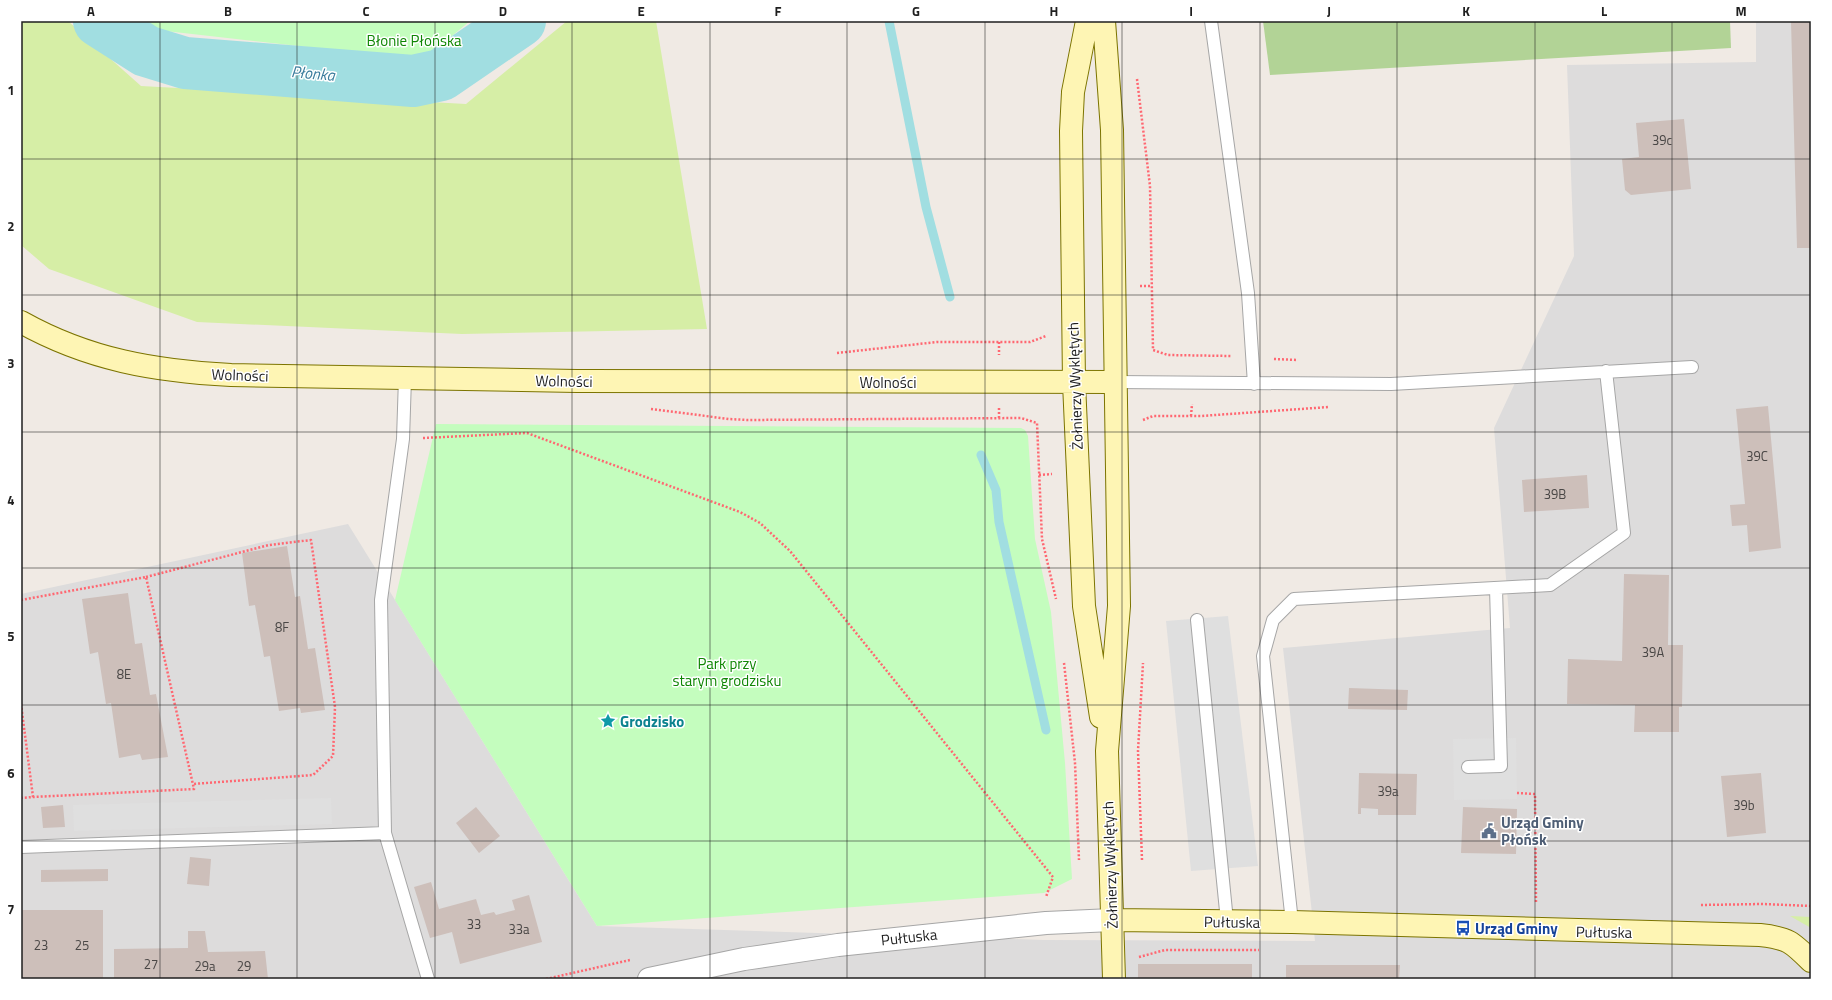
<svg xmlns="http://www.w3.org/2000/svg" width="1832" height="1000" viewBox="0 0 1832 1000" font-family="'Titillium Web',sans-serif">
<style>
.residential{fill:#dddcdc}
.grass{fill:#d6eea6}
.forest{fill:#b2d396}
.park{fill:#c4fdbe}
.parking{fill:#dfdfdf}
.lines{fill:none;stroke-linecap:round;stroke-linejoin:round}
.stream{stroke:#a1dee1;stroke-width:9}
.river{stroke:#a1dee1;stroke-width:52}
.building{fill:#cdbfba}
.lane-casing{stroke:#a6a6a6;stroke-width:14}
.street-casing{stroke:#a6a6a6;stroke-width:24}
.secondary-casing{stroke:#7c7400;stroke-width:24}
.path{stroke:#ff6771;stroke-width:2.5;stroke-dasharray:2 2;stroke-linecap:butt}
.lane{stroke:#fff;stroke-width:12}
.street{stroke:#fff;stroke-width:22}
.secondary{stroke:#fef5b4;stroke-width:22}
.grid{fill:none;stroke:#1f1f1f;stroke-width:1;stroke-opacity:0.55}
.labels{text-anchor:middle;dominant-baseline:central;stroke-width:3;stroke-linejoin:round;paint-order:stroke}
.number-label{font-size:13px;fill:#4a4746}
.park-label{font-size:15px;fill:#0e8603;stroke:#fff}
.street-label{font-size:15px;fill:#1f1f1f;stroke:#fff}
.culture-label{font-size:15px;font-weight:bold;fill:#0d838f;stroke:#fff;text-anchor:start}
.service-label{font-size:15px;font-weight:bold;fill:#4e5e75;stroke:#fff;text-anchor:start}
.transit-label{font-size:15px;font-weight:bold;fill:#164399;stroke:#fff;text-anchor:start}
.water-label{font-size:16px;font-style:italic;fill:#3c7d9d;stroke:#fff}
.neatline{fill:none;stroke:#1f1f1f;stroke-width:1.5}
.grid-label{font-size:13px;text-anchor:middle;font-weight:bold;fill:#1f1f1f}
</style>
<rect width="100%" height="100%" fill="#f0eae4"/>
<path class="residential" d="M1756,21H1811V979H21V594L348,524L597,926L1044,940L1315,941L1283,648L1510,628L1494,428L1574,256L1567,65L1756,62Z"/>
<path class="grass" d="M21,21H68L141,86L466,104L567,21H656L707,329L462,334L197,322L49,269L21,245Z
M1790,916L1811,917V928Z"/>
<path class="forest" d="M1263,21H1730L1731,48L1270,75Z"/>
<path class="park" d="M139,21H470L423,60L148,29Z
M436,424L1021,428L1025,430L1028,436L1035,539L1051,612L1065,763L1072,879L1044,893L597,926L395,600Z"/>
<path class="parking" d="M1228,616L1258,866L1191,871L1166,621Z
M1516,738L1517,799L1454,800L1453,739Z
M331,798L332,824L74,831L73,805Z"/>
<g class="lines">
<path class="stream" d="M889,21L926,207L950,297
M981,455L996,490L999,522L1046,730"/>
<path class="river" d="M99,21L146,51L185,63L413,81L441,75L520,21"/>
</g>
<path class="building" d="M1791,21H1811V248H1797Z
M1684,119L1691,189L1631,195L1625,190L1622,159L1639,157L1636,123Z
M1768,406L1781,548L1749,552L1747,525L1732,526L1730,505L1745,504L1736,409Z
M1587,475L1589,508L1524,512L1522,480Z
M287,546L295,597L300,596L308,649L315,648L325,710L301,713L300,708L279,711L270,656L264,657L255,605L249,606L242,553Z
M1624,574L1669,575L1668,645H1683L1682,707H1679V732H1634L1635,705L1567,704L1568,659L1622,661Z
M128,593L135,644L142,643L150,695L156,694L168,757L142,760L140,754L119,758L111,703L106,704L98,652L90,654L82,599Z
M1349,688L1408,690L1407,710L1348,709Z
M1359,773L1417,774L1416,815H1378V809L1361,808V814H1358Z
M1761,773L1766,833L1727,837L1721,776Z
M63,805L65,827L43,828L41,807Z
M476,807L500,836L479,853L456,823Z
M1463,807L1517,809L1516,854L1461,853Z
M190,857L211,859L209,886L187,884Z
M108,869V881L41,882V870Z
M431,882L439,909L476,899L481,915L494,912L496,915L515,910L512,900L529,895L542,942L460,964L452,932L430,938L414,887Z
M21,910H103V979H21Z
M188,931H205L208,952L265,951L268,979H114V949L188,948Z
M1138,964H1252V979H1138Z
M1286,965H1400L1399,979H1286Z"/>
<g class="lines">
<g class="lane-casing">
<path id="lane" d="M1211,21L1248,293L1254,384
M405,378L403,439L381,600L385,833L428,979
M1115,382L1391,384L1692,367
M1197,620L1227,921
M1468,767L1501,766L1496,588
M21,847L385,833
M1292,922L1263,656L1273,620L1294,599L1550,585L1624,533L1606,371"/>
</g>
<g class="street-casing">
<path id="street" d="M649,979L744,959L838,945L1046,923L1112,920"/>
</g>
<g class="secondary-casing">
<path id="secondary" d="M1087,21L1073,92L1071,131L1074,383L1084,606L1101,717
M1104,21L1112,130L1119,606L1107,751L1114,979
M21,322C89,360 155,371 231,375L577,381L1115,382
M1112,920L1292,922L1760,935C1788,938 1792,942 1811,961"/>
</g>
<path class="path" d="M1137,79L1150,186L1153,350L1168,355L1231,356
M1140,286H1152
M999,342V355
M837,353L937,342H1030L1046,336
M1274,359L1297,360
M999,408V418
M651,409L729,419L748,420L1021,418L1037,423L1042,539L1056,599
M1191,416L1192,404
M1143,420L1153,416H1201L1329,407
M423,438L527,433L740,512L760,523L790,551L1053,877L1046,897
M1039,475L1052,474
M146,577L269,545L311,540L335,707L333,756L313,775L193,784
M21,600L146,577L194,789L33,797
M1064,663L1075,763L1079,860
M21,704L33,797L21,798
M1517,793L1535,794L1536,903
M1142,860L1138,751L1143,663
M1701,905L1762,904L1811,906
M1139,957L1165,950H1259
M546,979L630,960"/>
<use href="#lane" class="lane"/>
<use href="#street" class="street"/>
<use href="#secondary" class="secondary"/>
</g>
<path class="grid" d="M160,21V979M297,21V979M435,21V979M572,21V979M710,21V979M847,21V979M985,21V979M1122,21V979M1260,21V979M1397,21V979M1535,21V979M1672,21V979M21,159H1811M21,295H1811M21,432H1811M21,568H1811M21,705H1811M21,841H1811"/>
<defs>
<g id="sight-bare" transform="scale(1.2)"><path d="M0-6L1.8-2.2L6-1.7L2.9 1.2L3.7 5.4L0 3.3L-3.7 5.4L-2.9 1.2L-6-1.7L-1.8-2.2Z" fill="#0f9aa8" stroke="#fff" stroke-width="2.5" paint-order="stroke"/></g>
<g id="civic-bare" transform="scale(1.2)"><path d="M-.6-6.5H3V-4.5H.6V-3L4-1V1h2V6H-6V1h2V-1L-.6-3ZM-1.2 2.5V6h2.4V2.5Z" fill="#5c6f8a" stroke="#fff" stroke-width="2.5" paint-order="stroke"/></g>
<g id="bus-bare" transform="scale(1.2)"><path d="M-5-6H5V4H4V6H2V4H-2V6H-4V4H-5ZM-3.5-4V0h7V-4ZM-3.5 1.2v1.5H-2V1.2ZM2 1.2v1.5H3.5V1.2Z" fill="#1a4fb4" stroke="#fff" stroke-width="2.5" paint-order="stroke"/></g>
</defs>
<g fill-rule="evenodd">
<use href="#sight-bare" x="608" y="721"/>
<use href="#civic-bare" x="1489" y="831"/>
<use href="#bus-bare" x="1463" y="928"/>
</g>
<g class="labels">
<g class="number-label">
<text x="1662" y="140">39c</text>
<text x="1757" y="456">39C</text>
<text x="1555" y="494">39B</text>
<text x="282" y="627">8F</text>
<text x="1653" y="652">39A</text>
<text x="124" y="674">8E</text>
<text x="1388" y="791">39a</text>
<text x="1744" y="805">39b</text>
<text x="474" y="924">33</text>
<text x="519" y="929">33a</text>
<text x="41" y="945">23</text>
<text x="82" y="945">25</text>
<text x="151" y="964">27</text>
<text x="205" y="966">29a</text>
<text x="244" y="966">29</text>
</g>
<g class="park-label">
<text x="414" y="40">Błonie Płońska</text>
<text x="727" y="663">Park przy<tspan x="727" dy="17">starym grodzisku</tspan></text>
</g>
<g class="street-label">
<text transform="translate(240 375) rotate(2)">Wolności</text>
<text transform="translate(564 381) rotate(1)">Wolności</text>
<text x="888" y="382">Wolności</text>
<text transform="translate(1075 386) rotate(-92)">Żołnierzy Wyklętych</text>
<text transform="translate(1110 865) rotate(-92)">Żołnierzy Wyklętych</text>
<text transform="translate(1232 922) rotate(1)">Pułtuska</text>
<text transform="translate(1604 932) rotate(1)">Pułtuska</text>
<text transform="translate(909 937) rotate(-6)">Pułtuska</text>
</g>
<g class="culture-label">
<text x="620" y="721">Grodzisko</text>
</g>
<g class="service-label">
<text x="1501" y="822">Urząd Gminy<tspan x="1501" dy="17">Płońsk</tspan></text>
</g>
<g class="transit-label">
<text x="1475" y="928">Urząd Gminy</text>
</g>
<g class="water-label">
<text transform="translate(313 73) rotate(5)">Płonka</text>
</g>
</g>
<rect width="1832" height="1000" fill="none" stroke="#ffffff" stroke-width="44"/>
<rect x="22" y="22" width="1788" height="956" class="neatline"/>
<g class="grid-label">
<text x="91" y="16">A</text>
<text x="228" y="16">B</text>
<text x="366" y="16">C</text>
<text x="503" y="16">D</text>
<text x="641" y="16">E</text>
<text x="778" y="16">F</text>
<text x="916" y="16">G</text>
<text x="1054" y="16">H</text>
<text x="1191" y="16">I</text>
<text x="1329" y="16">J</text>
<text x="1466" y="16">K</text>
<text x="1604" y="16">L</text>
<text x="1741" y="16">M</text>
<text x="11" y="95">1</text>
<text x="11" y="231">2</text>
<text x="11" y="368">3</text>
<text x="11" y="505">4</text>
<text x="11" y="641">5</text>
<text x="11" y="778">6</text>
<text x="11" y="914">7</text>
</g>
</svg>
